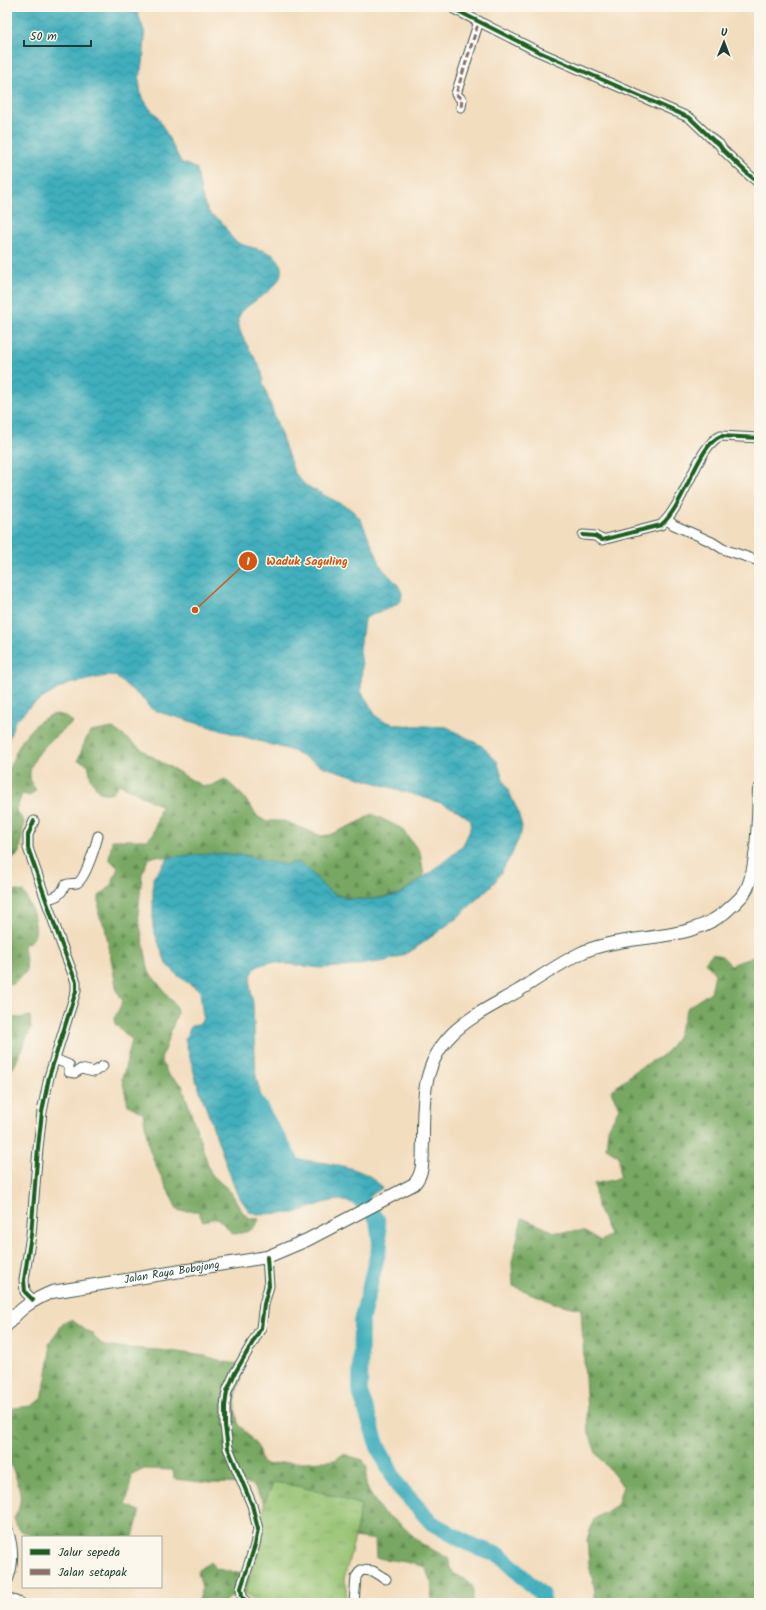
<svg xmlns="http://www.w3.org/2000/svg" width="766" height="1610" viewBox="0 0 766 1610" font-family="Kalam,sans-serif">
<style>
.grass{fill:url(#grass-tufts);stroke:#5a7f52}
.forest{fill:url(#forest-firs);stroke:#4b724b}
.water{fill:url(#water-waves);stroke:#2f7678}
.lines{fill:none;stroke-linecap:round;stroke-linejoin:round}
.river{stroke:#3faebc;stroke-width:16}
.street-casing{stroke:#3f5549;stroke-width:11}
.secondary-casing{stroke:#3f5549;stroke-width:14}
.street{stroke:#fff;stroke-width:9}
.secondary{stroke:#fff;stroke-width:12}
.quiet{stroke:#8d6e63;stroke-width:3;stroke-dasharray:6 3;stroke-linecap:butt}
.cycleway-casing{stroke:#fbf7ec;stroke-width:6}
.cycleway{stroke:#1b5e20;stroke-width:4}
.labels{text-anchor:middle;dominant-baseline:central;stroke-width:3;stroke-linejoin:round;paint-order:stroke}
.street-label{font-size:11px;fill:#1f3d34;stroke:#fbf7ec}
.leader{fill:none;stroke:#d45610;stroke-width:1.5}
.callout-dot{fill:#d45610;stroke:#fbf7ec;stroke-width:1.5}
.mark-label{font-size:12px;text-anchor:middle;font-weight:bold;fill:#fff}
.callout-label{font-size:12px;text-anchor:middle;font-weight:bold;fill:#d45610;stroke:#fbf7ec;stroke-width:3;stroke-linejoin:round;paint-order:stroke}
</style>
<defs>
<pattern id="grass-tufts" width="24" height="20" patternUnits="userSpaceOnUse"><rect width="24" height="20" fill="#94c170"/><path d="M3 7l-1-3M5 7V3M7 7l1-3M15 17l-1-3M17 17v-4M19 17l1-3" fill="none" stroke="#789e5d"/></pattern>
<pattern id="forest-firs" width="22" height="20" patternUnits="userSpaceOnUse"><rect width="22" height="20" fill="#77a762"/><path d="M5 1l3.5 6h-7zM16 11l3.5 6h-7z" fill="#618952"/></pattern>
<pattern id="water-waves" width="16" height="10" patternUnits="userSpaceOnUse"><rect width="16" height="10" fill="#3faebc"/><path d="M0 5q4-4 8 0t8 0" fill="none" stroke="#348f9a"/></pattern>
</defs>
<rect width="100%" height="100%" fill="#fbf7ec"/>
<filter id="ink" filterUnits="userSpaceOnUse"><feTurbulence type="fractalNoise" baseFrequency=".025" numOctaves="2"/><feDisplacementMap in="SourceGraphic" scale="8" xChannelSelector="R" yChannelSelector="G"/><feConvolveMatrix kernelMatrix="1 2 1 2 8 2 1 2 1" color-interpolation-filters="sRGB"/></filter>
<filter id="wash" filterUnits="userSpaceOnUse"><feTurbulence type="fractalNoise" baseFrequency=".012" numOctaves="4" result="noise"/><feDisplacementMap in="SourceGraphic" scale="16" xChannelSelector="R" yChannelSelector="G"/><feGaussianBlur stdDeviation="0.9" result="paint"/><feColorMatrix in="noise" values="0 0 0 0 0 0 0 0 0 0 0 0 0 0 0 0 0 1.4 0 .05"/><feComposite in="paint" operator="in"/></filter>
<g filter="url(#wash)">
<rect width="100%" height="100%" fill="#f3ddbf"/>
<path class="grass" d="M274,1482C304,1486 332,1495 361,1505L355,1537L344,1579L347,1587L344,1603H260L245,1594L262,1529L264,1503Z"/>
<path class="forest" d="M56,714L65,716L73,722C58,734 23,759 31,782C32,785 35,788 36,790L30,796L22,794L16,811L24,821L20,853L7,864L12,890L23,892C30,901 39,927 34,937C32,941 28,943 24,945L27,971L14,984H7V775C15,750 29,720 56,714Z
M113,728L148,754L202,786H210L225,779L243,796L258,817L266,821H284L321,836L329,835L359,822L372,814L401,828L420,852L424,876L399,894L373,899H352L329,892L298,862L290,865L272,864L246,855L210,854L168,858L156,856L148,859L142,874L138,915L149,972L176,1006L177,1014L161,1059L168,1075L182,1085L211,1174L231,1192L243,1213L250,1218L259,1219C255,1231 245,1233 233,1234L217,1218L203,1221L198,1211H178L156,1166L149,1148L143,1113L128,1105L122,1079L132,1040L115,1024V1017L123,1001L117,991L105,927L99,915V896L110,887L118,868L109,859L112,840H147L153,834L161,806L119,784L111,794L99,792L91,779L88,764L78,760L85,741L90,732Z
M712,954L722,956L731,965L759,955V1603H595V1591L589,1565L587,1539L594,1519L617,1505L623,1486L596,1453L588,1430L581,1309L554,1303L513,1286L512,1262L522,1218L555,1232L583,1231L601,1241L610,1235L597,1206L594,1184L620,1178L619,1156L606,1148L608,1129L619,1108L611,1091L638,1069L665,1054L676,1039L688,1007L711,992L715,974L705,962Z
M30,1016L31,1028L14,1067L7,1074V1017L19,1018Z
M72,1320L85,1330L93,1333L94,1337L104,1346L171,1351L205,1356L226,1362L245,1365L237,1390L235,1406L238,1423L258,1447L262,1463L270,1465L279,1463L326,1461L335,1460L343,1454L363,1460L367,1468L366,1485L369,1492L383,1513L398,1522L422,1544L448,1558L453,1573L468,1581L473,1587V1603H431L432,1585L425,1567L406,1562L376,1558L375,1540L355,1537L361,1505C332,1495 304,1486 274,1482L264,1503L252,1484L209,1483L174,1479L173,1470L144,1469L132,1475L126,1505L140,1511L133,1537H34L18,1529L14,1518C30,1494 11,1474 7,1450C6,1444 7,1437 7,1431C7,1423 7,1415 13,1408L31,1406L42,1399L50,1357L49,1343L64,1322Z
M210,1562L217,1569L249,1575L245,1594H235L222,1603H197L202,1588L198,1571Z"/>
<path class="water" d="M7,7H135L144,30L145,38L143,64L139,79L141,95L150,109L157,115L181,162L197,169C200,185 201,202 211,215C214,218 218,218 221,221C226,227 229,236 235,241C246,249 272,248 279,261C292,288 246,300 239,316C234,330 253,353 259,365C262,371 263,376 263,383L294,472L305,485L349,508L356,514L361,520L382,568L398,585L402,593L401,601C390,610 376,612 364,619L360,649L362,665L361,691L376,716L383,721L400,725L447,727L482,746L497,761L503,779L517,809L522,826L521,833L511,856L494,883L457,918L416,948L401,956L386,961L345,967L320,968L272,962L263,964L255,968L251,976L250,985L253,1003L256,1076L270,1136L293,1153L297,1159C322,1163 368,1165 382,1188L357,1204L340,1200L327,1202L294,1213L258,1214L250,1212L237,1194L196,1080L185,1039L191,1026L199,1025L203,1018L200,991L178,976L166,963L153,928V878L168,858C189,854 226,852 246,856C266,859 277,868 298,862C319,873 318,891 345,898C358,901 387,899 399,894C410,889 455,854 462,846C467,838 471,829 471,820L457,810L441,803L324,767L293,751L155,711L149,707L144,700L115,676L111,675L69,684L58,689L33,704L15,721L7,744Z"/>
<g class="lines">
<path class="river" d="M255,1100L293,1164
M345,1190L358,1197L377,1219L380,1244L361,1322L360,1392L378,1447L398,1486L432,1523L467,1543L501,1556L542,1595L544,1603"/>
</g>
</g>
<g filter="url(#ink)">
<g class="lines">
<g class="street-casing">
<path id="street" d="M454,9L537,51L690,118L714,141L719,144L723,150L749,175L759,183
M461,107L462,100L456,94L479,21
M667,520L674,525L712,542L723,549L759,561
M583,535L595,536L602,540L661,525C685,505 698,444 721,436L759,438
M46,899C57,897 61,895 65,885C69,883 73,884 77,883C85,880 96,844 98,836
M55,1059L69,1065V1072L75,1073L81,1069L94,1072L103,1066
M33,1300L25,1292L24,1280L31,1235L38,1148L42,1112L49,1077L76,991V982L61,943L28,848V835L34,821
M7,1312L14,1316
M7,1598L21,1603
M247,1603L242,1596L241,1588L255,1545L258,1529L252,1505L228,1448L225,1426V1406L227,1391L235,1373L261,1328L264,1304L269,1286L267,1257
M354,1603L356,1577L361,1570L373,1571L386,1579"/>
</g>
<g class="secondary-casing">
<g id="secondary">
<path id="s1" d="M7,1325C20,1308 33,1300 52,1292L267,1257L307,1240L414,1184C425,1172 422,1157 423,1141C423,1101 422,1064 452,1034C470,1016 496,1004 518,991C539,978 560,963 583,952C631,931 693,946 733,905C737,901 742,897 745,892C758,871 758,815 759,790"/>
<path d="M7,1531C12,1548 13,1562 7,1579"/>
</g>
</g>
<use href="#street" class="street"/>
<use href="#secondary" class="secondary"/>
<path class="quiet" d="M461,107L462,100L456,94L479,21"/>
<g class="cycleway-casing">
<path id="cycleway" d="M454,9L537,51L690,118L714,141L719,144L723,150L749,175L759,183
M583,535L595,536L602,540L661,525C685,505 698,444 721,436L759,438
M33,1300L25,1292L24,1280L31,1235L38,1148L42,1112L49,1077L76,991V982L61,943L28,848V835L34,821
M247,1603L242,1596L241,1588L255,1545L258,1529L252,1505L228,1448L225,1426V1406L227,1391L235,1373L261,1328L264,1304L269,1286L267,1257"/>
</g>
<use href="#cycleway" class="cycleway"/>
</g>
</g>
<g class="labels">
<g class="street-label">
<text stroke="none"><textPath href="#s1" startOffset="178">Jalan Raya Bobojong</textPath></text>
</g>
</g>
<path class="leader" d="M195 610L248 561"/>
<g class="callout-dot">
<circle cx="195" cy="610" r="4"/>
<circle cx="248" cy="561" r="10"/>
</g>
<g class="mark-label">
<text x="248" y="565">1</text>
</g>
<g class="callout-label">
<text x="307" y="565">Waduk Saguling</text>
</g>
<rect width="766" height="1610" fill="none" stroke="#fbf7ec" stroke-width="24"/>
<rect x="22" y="1536" width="140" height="52" fill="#fbf7ec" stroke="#a3ada2"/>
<rect x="30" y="1549" width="20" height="6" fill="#1b5e20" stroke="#a3ada2"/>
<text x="58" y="1556" font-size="12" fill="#1f3d34">Jalur sepeda</text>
<rect x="30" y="1569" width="20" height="6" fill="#8d6e63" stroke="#a3ada2"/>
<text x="58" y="1576" font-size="12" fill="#1f3d34">Jalan setapak</text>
<g transform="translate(724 42) rotate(1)" stroke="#fbf7ec" stroke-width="3" paint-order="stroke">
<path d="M0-3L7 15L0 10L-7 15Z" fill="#1f3d34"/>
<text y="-6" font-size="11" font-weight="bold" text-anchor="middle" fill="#1f3d34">U</text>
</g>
<path d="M24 40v6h67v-6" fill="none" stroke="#1f3d34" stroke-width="2"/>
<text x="30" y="40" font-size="12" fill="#1f3d34" stroke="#fbf7ec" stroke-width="3" paint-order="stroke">50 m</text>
</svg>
